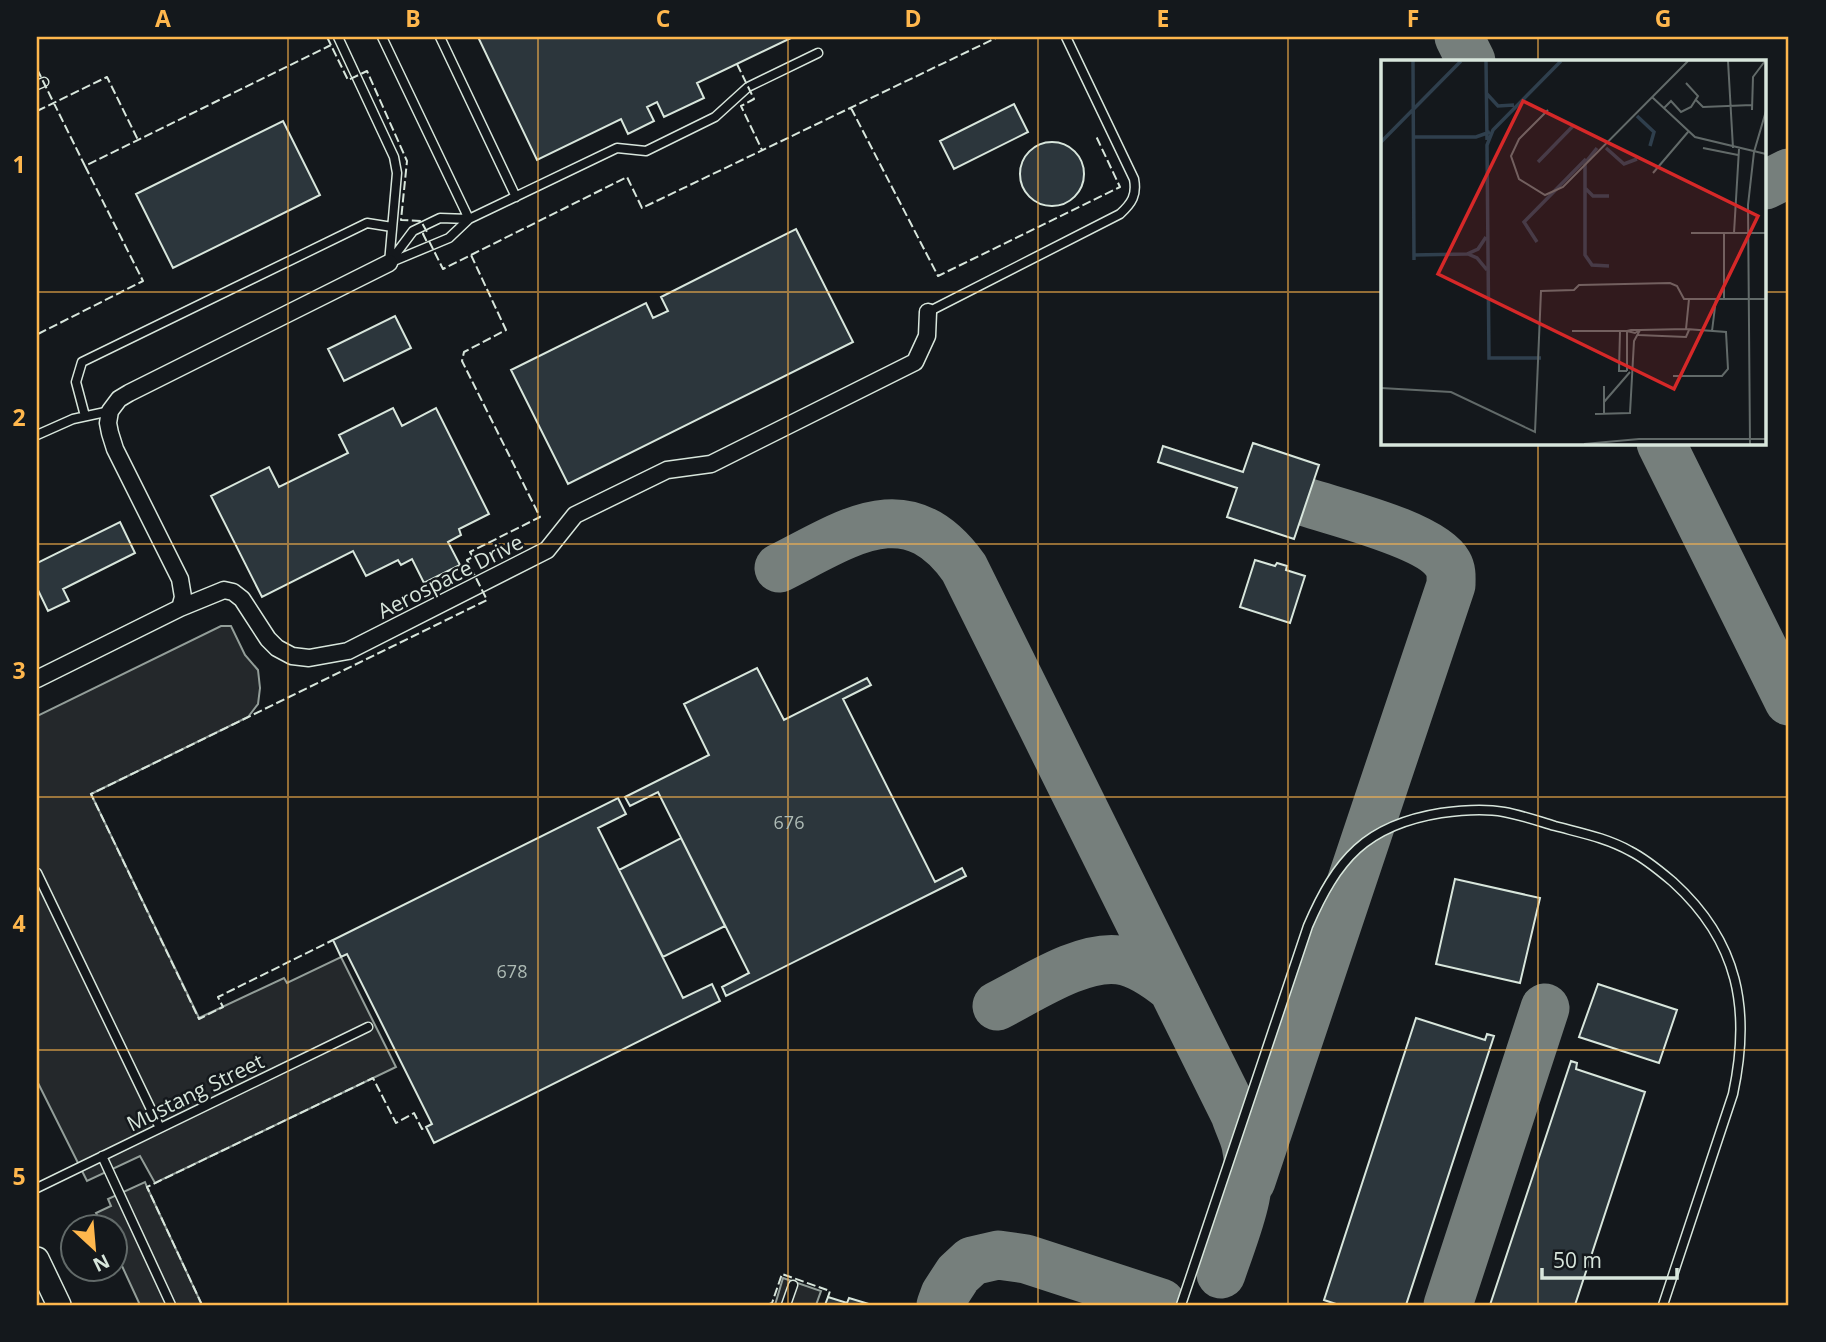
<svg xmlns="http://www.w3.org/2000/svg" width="1826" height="1342" viewBox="0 0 1826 1342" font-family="'Open Sans',sans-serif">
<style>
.parking{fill:#24282b;stroke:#939e99;stroke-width:2}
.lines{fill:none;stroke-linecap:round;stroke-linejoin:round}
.taxiway{stroke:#767f7c;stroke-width:49}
.building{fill:#2c363c;stroke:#d8e6dc;stroke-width:2}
.lane-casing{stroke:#d8e6dc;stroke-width:11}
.street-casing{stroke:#d8e6dc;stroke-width:19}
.secondary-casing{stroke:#d8e6dc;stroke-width:26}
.lane{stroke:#14181c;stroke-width:8}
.street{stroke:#14181c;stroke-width:16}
.secondary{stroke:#14181c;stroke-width:23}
.fence{stroke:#d8e6dc;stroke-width:2;stroke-dasharray:9 3.5;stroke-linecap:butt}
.grid{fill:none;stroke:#ffb74d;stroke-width:2;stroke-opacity:0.55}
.labels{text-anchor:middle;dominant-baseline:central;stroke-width:5;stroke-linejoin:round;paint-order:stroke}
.number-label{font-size:18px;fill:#adbab4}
.street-label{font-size:21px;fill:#d8e6dc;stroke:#14181c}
.inset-river{fill:none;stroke:#2f3f4d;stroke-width:3.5}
.inset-road{fill:none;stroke:#626a69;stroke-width:2}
.view{fill:#d62828;fill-opacity:0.15;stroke:#d62828;stroke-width:3.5}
.inset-edge{fill:none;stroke:#d8e6dc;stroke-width:3.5}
.neatline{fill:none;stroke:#ffb74d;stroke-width:2.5}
.grid-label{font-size:23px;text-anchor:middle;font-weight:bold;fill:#ffb74d}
</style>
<rect width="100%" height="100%" fill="#14181c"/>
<path class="parking" d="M221,626H231L245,655L258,670L260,688L258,704L248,717L91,794L199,1018L284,978L287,983L341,957L396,1067L155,1183L140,1156L87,1181L37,1081V716Z
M145,1182L147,1187L202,1305H140L116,1253V1226H103L96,1213L111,1206L108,1199Z
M783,1278L821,1291L816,1305H775Z"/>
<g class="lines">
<path class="taxiway" d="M1459,37L1471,61
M1765,185L1789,173
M1661,443L1789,701
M779,568C847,534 907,488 964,568L1235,1114C1238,1124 1244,1135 1246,1145C1256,1188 1234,1234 1221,1274
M997,1006C1031,989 1081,955 1119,960C1139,963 1156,975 1172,988
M1251,1181L1451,585C1451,578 1452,571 1448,564C1432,535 1339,513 1306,502
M941,1305L945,1294L958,1274L972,1261L998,1255L1026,1259L1161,1303
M1448,1305L1545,1008"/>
</g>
<path class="building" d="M478,37H793L697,83L704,98L664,117L657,102L647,107L654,121L628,134L621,119L537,160Z
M1014,104L1028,132L954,169L940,141Z
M283,121L320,195L173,268L136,194Z
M1020 174a32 32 0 1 1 64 0a32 32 0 1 1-64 0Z
M796,229L853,342L568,484L511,370L646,303L653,318L668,311L661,297Z
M395,316L411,348L344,381L328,349Z
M393,408L402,426L436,408L489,514L459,529L461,535L448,542L460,565L424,583L412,559L401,565L398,560L366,576L353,551L262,597L211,496L269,467L279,487L348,453L339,435Z
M1253,443L1319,465L1294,539L1227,517L1237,488L1158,462L1163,446L1243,472Z
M120,522L135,553L63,589L69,601L48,611L37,588V563Z
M1255,560L1275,566L1277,563L1287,566L1286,570L1305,576L1290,623L1240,607Z
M757,668L784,720L867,678L871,685L843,699L935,882L962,868L966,876L726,996L722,987L749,973L658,792L630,806L625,797L709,755L684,704Z
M618,798L626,814L598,828L683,998L712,984L720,1001L434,1143L426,1127L432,1124L347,954L341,957L333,940Z
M681,838L725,926L663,957L619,870Z
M1455,879L1540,898L1520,983L1436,964Z
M1598,984L1677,1010L1659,1063L1579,1037Z
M1416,1018L1485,1040L1487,1034L1494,1036L1406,1305H1339L1324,1300Z
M1571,1061L1577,1063L1576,1069L1645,1092L1575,1305H1490Z
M828,1297L847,1303L849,1298L872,1305H825Z"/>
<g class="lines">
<g class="lane-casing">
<path id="lane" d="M338,37L394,157L397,173L389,263
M382,37L469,219L617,148L646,151L715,117L748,87L818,53
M440,37L516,197
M37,85L44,82
M440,218L469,219L449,238L389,263L413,231Z
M928,312L1120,214C1132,203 1137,195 1134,179L1066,37
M85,416L76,382L82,362L367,223L392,227
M37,435L73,419L110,411
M37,873L160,1128
M102,1156L171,1305
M37,1188L368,1027
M786,1305L793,1285
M1181,1305L1308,926C1337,859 1366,825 1441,813C1462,810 1483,808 1504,812C1521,815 1538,821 1555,826C1581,833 1607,838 1630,851C1646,859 1660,871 1673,882C1739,942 1751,1010 1733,1094L1663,1305"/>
</g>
<g class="street-casing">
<path id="street" d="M180,608L183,597L180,579L115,449L110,433L108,423L110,411L119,399L129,393L389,263
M37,679L180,608L224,590L233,592L242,599L268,639L277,648L292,656L309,658L348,651L547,550L575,515L667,470L711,464L915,362L927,336L928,312"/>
</g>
<g class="secondary-casing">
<path id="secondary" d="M37,1259L59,1305"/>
</g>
<use href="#lane" class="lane"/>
<use href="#street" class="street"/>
<use href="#secondary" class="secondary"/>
<path class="fence" d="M327,37L348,80L367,71L407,161L401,220L421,221L427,232L423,234L427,242L429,241L443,269L471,255L506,330L464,352L462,361L540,517L470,552L473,557L467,560L487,600L91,794L199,1019L223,1007L218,997L333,940
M737,64L754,99L741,106L762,150
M37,69L85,166
M851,108L938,276L1120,187L1096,136
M37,111L107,77L138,140
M471,255L627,177L642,208L998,37
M38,334L143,281L85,166L331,45
M202,1305L147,1187L373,1078L396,1123L414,1113L422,1129L426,1127
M767,1305L772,1303L782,1274L830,1291L828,1297"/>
</g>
<path class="grid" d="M288,37V1305M538,37V1305M788,37V1305M1038,37V1305M1288,37V1305M1538,37V61M37,292H1383M1765,292H1789M1538,443V1305M37,544H1789M37,797H1789M37,1050H1789"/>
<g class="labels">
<g class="number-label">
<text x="789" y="822">676</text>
<text x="512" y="971">678</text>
</g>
<g class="street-label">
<text transform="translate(450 576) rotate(-27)">Aerospace Drive</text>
<text transform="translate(195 1092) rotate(-26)">Mustang Street</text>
</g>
</g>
<g transform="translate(1381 60)">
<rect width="385" height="385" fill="#14181c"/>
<path class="inset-river" d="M32,1L33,200M105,1L106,80M106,34L117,46L133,45M256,56L273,72L269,86M33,77H95L109,72M0,82L80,1M216,88L204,103V195L211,205L228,206M225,88L243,104L256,99M157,102L193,65M204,128L212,136H228M156,182L143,162L205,99M87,194L96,198L106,210M33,195L86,194L97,189L105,177M160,298H108L106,85L112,70L180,1"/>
<path class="inset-road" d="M347,1L352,88M271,37L314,77L385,94M314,39L322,47L371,45M283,48L290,41L300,52L310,47L317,36L305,23M167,50L138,79L130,96L138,119L164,135L182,127L307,1M371,50L372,17L384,1M322,88L357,95M272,113L307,72M310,173H385M353,173L358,89M343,239V173M259,270L254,273L246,271L250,270ZM191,271H246V311M239,271L238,311H246M331,271L335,239M257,275L305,277L308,270M292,316H341L347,309L345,272L305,269M223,326V354M0,328L70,332L154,372L160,231L193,230L198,225L289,223L296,226L303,239H385M223,342L249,312M214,354L249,353L253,281L259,270L305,269L308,239M203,384L258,379H385M369,384L367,145L373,92L385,51"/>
<path class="view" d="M142,41L377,156L293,329L57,214Z"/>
<rect width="385" height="385" class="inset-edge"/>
</g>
<rect width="1826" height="1342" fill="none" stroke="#14181c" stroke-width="77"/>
<g transform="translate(94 1248) rotate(154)"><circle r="33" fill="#14181c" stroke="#626a69" stroke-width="2"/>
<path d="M0-5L12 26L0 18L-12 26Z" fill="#ffb74d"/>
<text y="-10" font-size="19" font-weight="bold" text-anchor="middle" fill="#d8e6dc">N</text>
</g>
<path d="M1542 1268v10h135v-10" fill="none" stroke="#d8e6dc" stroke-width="3.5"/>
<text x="1553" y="1268" font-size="21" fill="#d8e6dc" stroke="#14181c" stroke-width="5" paint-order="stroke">50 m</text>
<rect x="38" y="38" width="1749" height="1266" class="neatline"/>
<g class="grid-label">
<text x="163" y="27">A</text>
<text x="413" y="27">B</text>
<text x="663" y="27">C</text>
<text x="913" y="27">D</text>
<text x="1163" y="27">E</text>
<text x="1413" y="27">F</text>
<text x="1663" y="27">G</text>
<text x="19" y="173">1</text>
<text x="19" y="426">2</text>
<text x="19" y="679">3</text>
<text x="19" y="932">4</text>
<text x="19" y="1185">5</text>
</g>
</svg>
